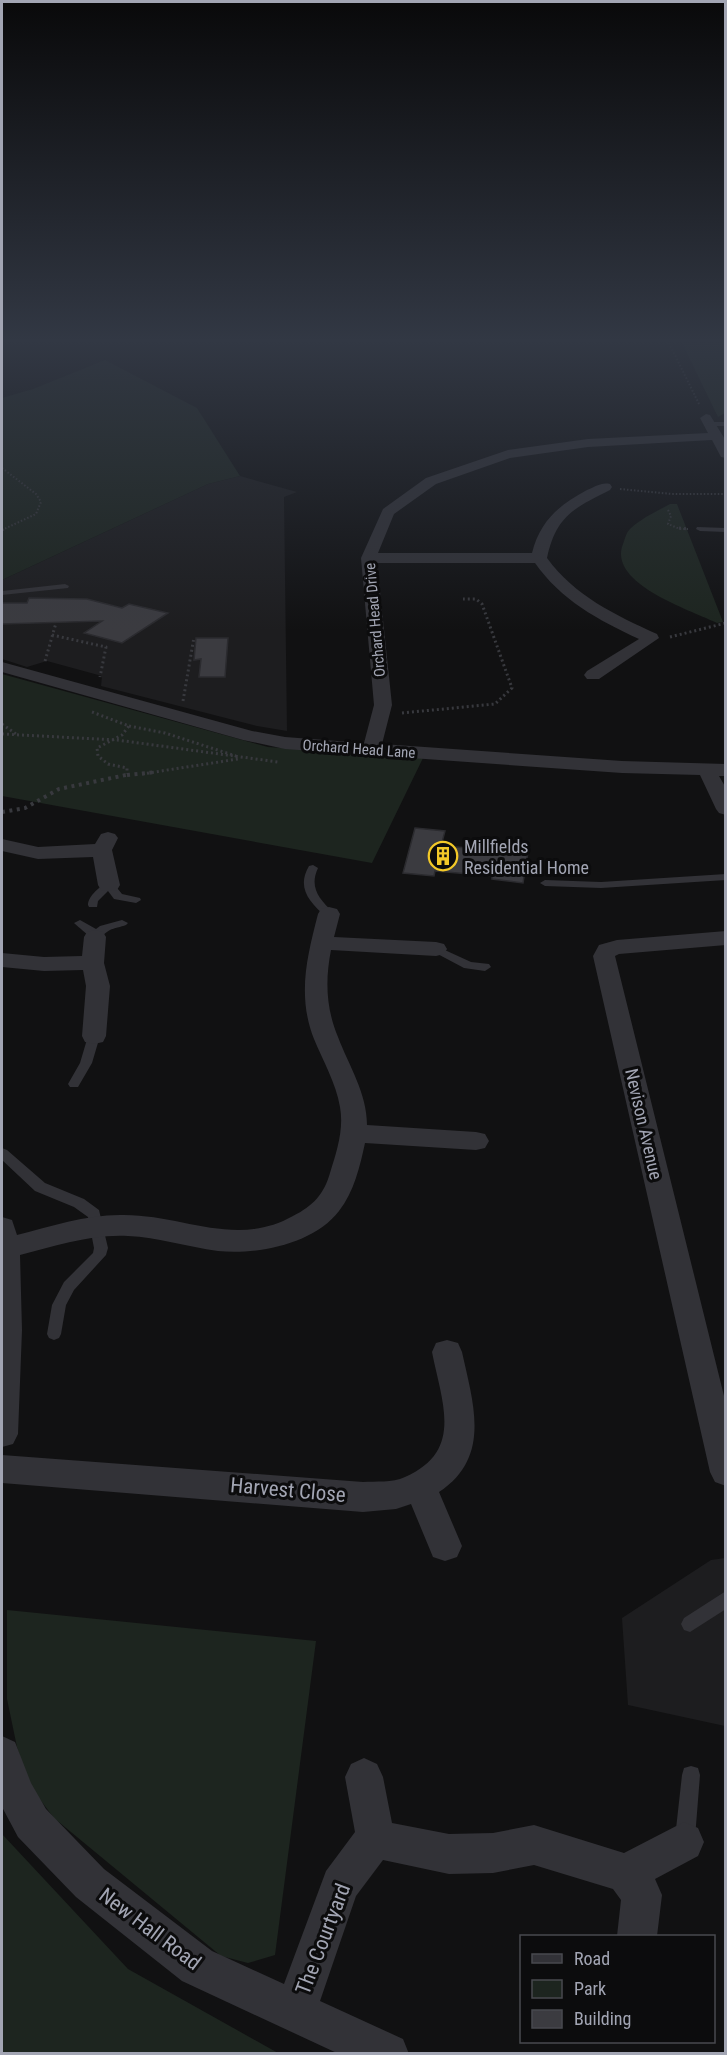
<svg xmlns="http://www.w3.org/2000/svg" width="727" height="2055" viewBox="0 0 727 2055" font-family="'Roboto Condensed',sans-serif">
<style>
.built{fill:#1d1d1f}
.green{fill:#1d251f}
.building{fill:#3b3b40;stroke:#2b2b2f;stroke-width:1.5}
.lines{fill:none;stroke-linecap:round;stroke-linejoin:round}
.path-far2{stroke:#38393e;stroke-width:2;stroke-dasharray:1.5 2;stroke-linecap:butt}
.path-far1{stroke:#38393e;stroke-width:3;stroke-dasharray:2 3;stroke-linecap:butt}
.path{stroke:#38393e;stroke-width:4;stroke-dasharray:3 4.5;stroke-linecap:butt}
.lane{fill:#323237;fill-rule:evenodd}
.street{fill:#323237;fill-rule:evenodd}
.labels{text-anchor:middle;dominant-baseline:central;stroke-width:6;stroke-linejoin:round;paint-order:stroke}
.far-street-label{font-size:15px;fill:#a2a5b3;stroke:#0c0c0d}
.poi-label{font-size:18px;fill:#a2a5b3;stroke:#0c0c0d;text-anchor:start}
.street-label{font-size:18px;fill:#a2a5b3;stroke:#0c0c0d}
.near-street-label{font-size:21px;fill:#a2a5b3;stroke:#0c0c0d}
</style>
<rect width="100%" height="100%" fill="#111112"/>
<path class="built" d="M240,476L297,492L284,497L287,731L257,726L101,686L102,676L47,661L27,667L2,659V580L208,484Z
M725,1558V1726L628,1705L622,1618L711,1560Z"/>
<path class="green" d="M682,343H725V413L718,417Z
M105,360L197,408L240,476L208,484L2,580V398L33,389Z
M670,504H677L723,622L717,623C691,610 607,584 623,544C625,539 626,532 631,528C642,518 657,511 670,504Z
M2,674L268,747L423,758L372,863L2,796Z
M7,1610L316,1641L275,1955L248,1963L221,1956L54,1818L29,1785L17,1747L7,1699Z
M2,1834L128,1969L278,2053H2Z"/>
<path class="building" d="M29,598L87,599L122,608L129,604L168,613L122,643L84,633L102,621L2,624V603H27Z
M196,638H228L225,677H199L201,659L194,660Z
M415,828L445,831L441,846L528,852L523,883L492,879V876L435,871L434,876L403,873Z"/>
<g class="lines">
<path class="path-far2" d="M669,343L699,404
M2,468L36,494L41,502L36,514L2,530
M620,489L672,494H726
M668,510L671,516L668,524L680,529H688"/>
<path class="path-far1" d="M679,528L688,529
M2,530L5,528
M52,635L106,647L100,677
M670,637L726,623
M45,661L56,623
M183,701L194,637
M92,712L129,726L122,735L97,748L98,756L108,764L127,768V774
M402,713L495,704L512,688L482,604L476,599H463
M2,724L16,734
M129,726L165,733L236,756
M2,734L117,740L278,762
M142,774L238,759"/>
<path class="path" d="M127,775L156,772
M2,812L25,808L59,789L126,775L127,772"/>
<path class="lane" d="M726,422V426H709L706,424L709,422Z
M697,527L726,528V532L700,531L696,529Z
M65,584L69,586L68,588L2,595V591Z
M313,865L318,868C309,887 319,899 333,912L334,914L333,916H325C310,902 296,888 309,866Z
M726,874V880L601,888L545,886L540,883L545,880L601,882Z
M109,882L113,883L122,894L140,898L141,900L136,903L114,899L108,891L98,901L97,907H89L88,905C88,896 101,885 109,882Z
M80,920L96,929L100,926L122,920L128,923L126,925C121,927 114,928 110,930C102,934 101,941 91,939C86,932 80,929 74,923Z
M436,946L471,962L489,964L491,967L485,971L464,968L432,951L430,949L432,947Z
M94,1032L100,1036L92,1063L78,1087H70L68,1084L80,1063L88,1036Z
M2,1148L7,1150L45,1183L84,1199L99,1210L108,1248L106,1255L74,1290L66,1305L61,1334L59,1338L54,1340L49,1338L47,1334L52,1305L64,1282L93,1253L94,1248L88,1217L74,1207L35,1191L2,1160Z
M726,1591V1609L690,1632L684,1630L681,1624L684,1618Z
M691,1766L698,1768L700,1775L695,1838L692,1845L685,1848L678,1845L675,1838L682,1775L684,1768Z"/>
<path class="street" d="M706,414L710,415L726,441V458L721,457L712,440L588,447L510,458L436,484L394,514L378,553H532C540,521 559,505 587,490C595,487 601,482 610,484L612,487L610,490C574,508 556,516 547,558C575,596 615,615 657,634L659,638L599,679H587L584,675L587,671L639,639C598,620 561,600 535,563H377L392,705L382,744L622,761L726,764V776H719L726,788V815L719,813L716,809L700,775L622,773L285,749L243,740L2,672V662L252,731L285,737L364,743L374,705L361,558L383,509L426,478L508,450L588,439L708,433L700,418Z
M108,832L115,834L118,838L112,850L120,885L117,890L109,891L101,890L98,885L93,857L38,859L2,851V839L38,847L95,844L101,834Z
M329,907L337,909L340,914L334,937L436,942L444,944L447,949L444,954L436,956L331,950C325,981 326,1008 338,1037C349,1066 367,1093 367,1125L476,1132L485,1134L489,1141L485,1148L476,1150L365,1143C360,1166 354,1192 339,1211C314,1244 257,1255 218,1251C187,1247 158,1237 128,1236C91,1234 55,1246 20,1255L22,1330L18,1434L13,1444L2,1447V1217L12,1220L17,1235C52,1226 88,1214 124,1215C184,1215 236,1248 293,1216C313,1206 324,1194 330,1173C337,1151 344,1129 340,1107C336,1083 323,1061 314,1039C297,996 307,957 318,914L321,909Z
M95,930L103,932L106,937L104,963L110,986L106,1036L103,1042L94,1044L85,1042L82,1036L86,986L83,970L44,971L2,967V953L44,957L82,956L84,937L87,932Z
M726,931V945L619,954L615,956L726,1404V1486L715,1482L710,1472L593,956L599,945L617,940Z
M447,1340L458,1343L462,1352C473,1403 492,1457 439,1492L462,1546L457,1557L445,1561L433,1557L411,1504L396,1509L363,1512L2,1483V1455L363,1482C376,1481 392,1483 405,1477C464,1451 442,1403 432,1352L436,1343Z
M2,1736L15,1742L31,1783L46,1809L104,1869L212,1951L284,1984L326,1871L355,1832L345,1777L351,1764L364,1758L377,1764L383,1777L392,1823L449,1834L493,1833L534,1825L624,1853L684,1822L698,1828L704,1842L698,1856L655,1879L662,1895L657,1936H617L621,1900L613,1889L534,1865L493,1873L449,1874L383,1860L356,1896L320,2001L403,2039L409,2054H339L182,1981L76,1897L18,1837L2,1807Z"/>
</g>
<linearGradient id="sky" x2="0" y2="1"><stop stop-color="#09090a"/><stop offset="0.54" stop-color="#323844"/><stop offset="1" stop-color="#323844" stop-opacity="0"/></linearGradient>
<rect width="727" height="631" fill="url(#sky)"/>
<defs>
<g id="building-ring" transform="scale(1.5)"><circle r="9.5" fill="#0c0c0d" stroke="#f3c928" stroke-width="1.5"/><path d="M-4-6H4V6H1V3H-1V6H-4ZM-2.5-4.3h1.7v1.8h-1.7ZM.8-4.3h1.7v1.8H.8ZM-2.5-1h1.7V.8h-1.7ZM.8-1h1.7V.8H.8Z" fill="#f3c928"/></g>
</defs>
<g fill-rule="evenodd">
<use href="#building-ring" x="443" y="856"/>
</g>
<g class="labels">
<g class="far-street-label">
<text transform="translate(375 620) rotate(-95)">Orchard Head Drive</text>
<text transform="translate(359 749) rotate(4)">Orchard Head Lane</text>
</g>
<g class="poi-label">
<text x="464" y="846">Millfields<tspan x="464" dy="21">Residential Home</tspan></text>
</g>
<g class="street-label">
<text transform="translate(644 1124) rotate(77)">Nevison Avenue</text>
</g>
<g class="near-street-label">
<text transform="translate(288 1490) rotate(5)">Harvest Close</text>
<text transform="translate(150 1929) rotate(37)">New Hall Road</text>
<text transform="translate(323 1939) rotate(-69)">The Courtyard</text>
</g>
</g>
<rect width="727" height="2055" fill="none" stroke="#a2a5b3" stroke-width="6"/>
<rect x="520" y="1935" width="195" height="108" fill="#0c0c0d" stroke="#48494f" stroke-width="1.5"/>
<rect x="532" y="1954" width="30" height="9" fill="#323237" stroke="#48494f" stroke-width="1.5"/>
<text x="574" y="1965" font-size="18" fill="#a2a5b3">Road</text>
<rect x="532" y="1980" width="30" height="18" fill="#1d251f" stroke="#48494f" stroke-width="1.5"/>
<text x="574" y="1995" font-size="18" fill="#a2a5b3">Park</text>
<rect x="532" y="2010" width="30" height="18" fill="#3b3b40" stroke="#48494f" stroke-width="1.5"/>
<text x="574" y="2025" font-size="18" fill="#a2a5b3">Building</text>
</svg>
